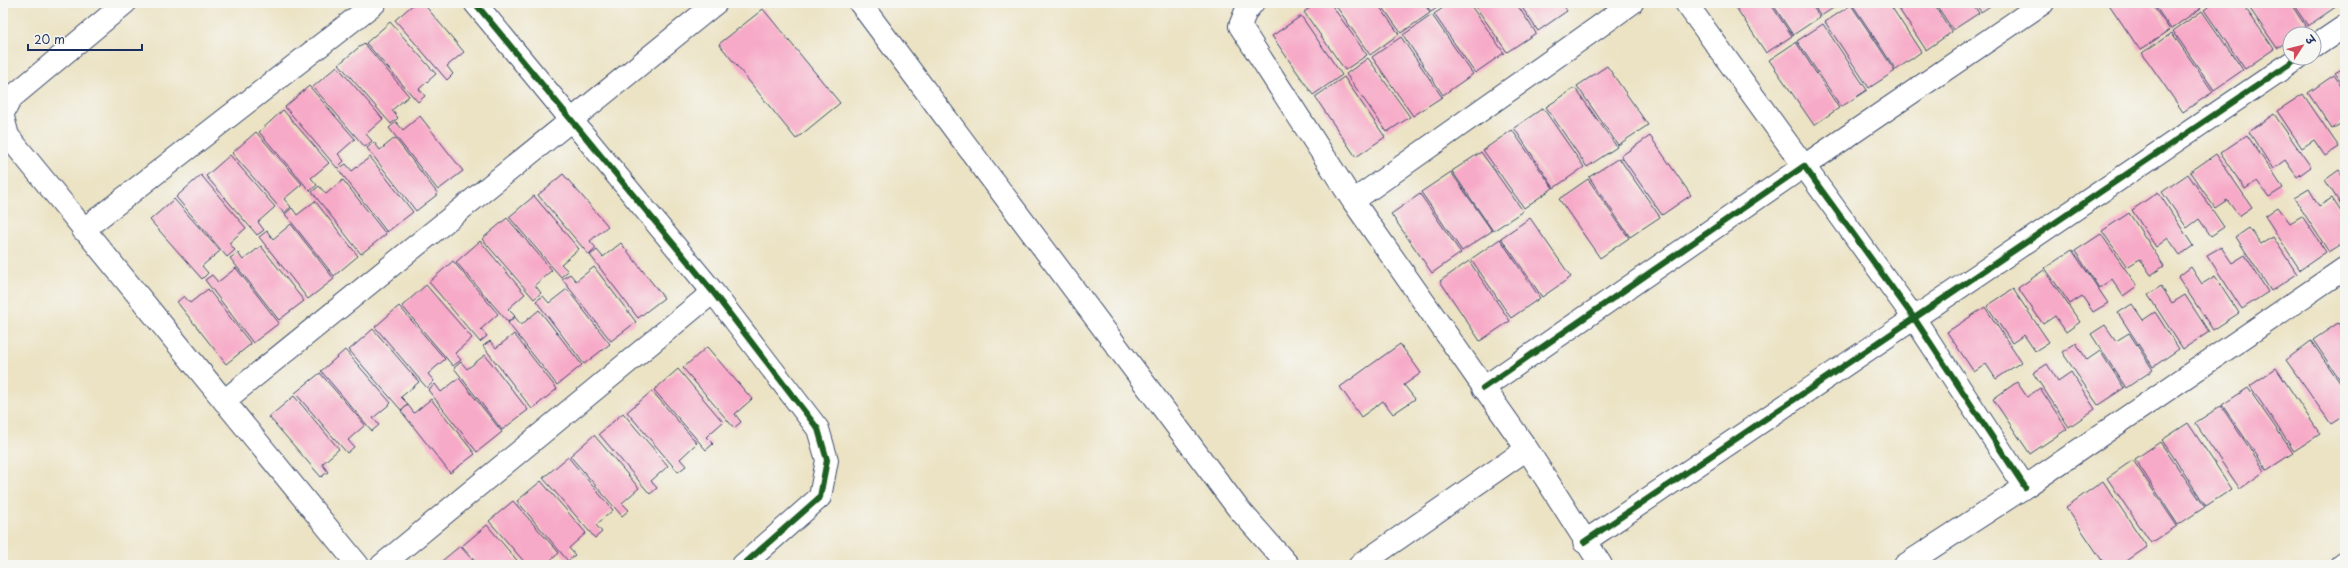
<svg xmlns="http://www.w3.org/2000/svg" width="2348" height="568" viewBox="0 0 2348 568" font-family="'Playpen Sans','Playpen Sans Deva',sans-serif">
<style>
.building{fill:#f7aac7}
.lines{fill:none;stroke-linecap:round;stroke-linejoin:round}
.street-casing{stroke:#3a4a6d;stroke-width:24}
.secondary-casing{stroke:#3a4a6d;stroke-width:24}
.street{stroke:#fff;stroke-width:22}
.secondary{stroke:#fff;stroke-width:22}
.cycleway-casing{stroke:#f6f6f2;stroke-width:8}
.cycleway{stroke:#1b5e20;stroke-width:6}
</style>
<rect width="100%" height="100%" fill="#f6f6f2"/>
<filter id="ink" filterUnits="userSpaceOnUse"><feTurbulence type="fractalNoise" baseFrequency=".025" numOctaves="2"/><feDisplacementMap in="SourceGraphic" scale="8" xChannelSelector="R" yChannelSelector="G"/><feConvolveMatrix kernelMatrix="1 2 1 2 8 2 1 2 1" color-interpolation-filters="sRGB"/></filter>
<filter id="wash" filterUnits="userSpaceOnUse"><feTurbulence type="fractalNoise" baseFrequency=".012" numOctaves="4" result="noise"/><feDisplacementMap in="SourceGraphic" scale="16" xChannelSelector="R" yChannelSelector="G"/><feGaussianBlur stdDeviation="0.9" result="paint"/><feColorMatrix in="noise" values="0 0 0 0 0 0 0 0 0 0 0 0 0 0 0 0 0 1.4 0 .05"/><feComposite in="paint" operator="in"/></filter>
<g filter="url(#wash)">
<rect width="100%" height="100%" fill="#ece3c4"/>
<g id="blocks">
<path class="building" d="M415,3H423L464,52L447,66L453,74L447,80L395,20Z
M1317,3H1330L1367,55L1345,70L1304,12Z
M1334,3H1377L1399,34L1370,55Z
M1380,3H1424L1430,13L1401,33Z
M1425,3H1444L1431,12Z
M1450,3H1469L1504,53L1475,73L1434,14Z
M1473,3H1516L1536,33L1507,52Z
M1519,3H1562L1567,11L1538,31Z
M1733,3H1770L1792,36L1766,53Z
M1772,3H1810L1820,17L1793,35Z
M1812,3H1841L1821,16Z
M1889,3L1921,52L1896,70L1852,4Z
M1895,3H1933L1952,32L1926,50Z
M1935,3H1972L1979,13L1953,30Z
M1975,3H1995L1981,12Z
M2108,3H2151L2170,30L2140,50Z
M2153,3H2197L2201,8L2171,29Z
M2214,3H2242L2274,49L2245,69L2204,10Z
M2246,3H2290L2307,28L2298,34H2290V40L2277,48Z
M2292,3H2335L2337,6L2308,26Z
M1851,5L1895,71L1869,88L1825,22Z
M763,9L840,103L796,139L719,44Z
M2202,11L2243,70L2214,90L2173,31Z
M1432,15L1473,74L1443,95L1403,35Z
M1301,16L1342,75L1313,95L1272,36Z
M390,22L436,74L419,89L425,96L418,102L366,43Z
M1823,24L1867,90L1841,107L1797,41Z
M2172,33L2213,92L2183,112L2142,53Z
M1401,37L1442,97L1413,116L1372,57Z
M1796,42L1839,108L1814,125L1769,60Z
M364,43L409,96L392,110L398,118L391,124L339,64Z
M1368,58L1410,117L1387,132L1346,74Z
M337,66L383,119L366,134L372,141L365,147L313,87Z
M1607,66L1648,125L1618,145L1577,86Z
M2345,67V87L2335,73Z
M2334,75L2345,91V121L2332,129L2308,93Z
M1344,77L1385,137L1356,157L1315,97Z
M309,86L355,139L338,154L344,161L337,168L285,107Z
M1575,88L1617,147L1587,167L1546,107Z
M2303,94L2339,147L2325,156L2314,140L2302,148L2277,111Z
M1543,108L1584,167L1554,188L1514,128Z
M283,110L329,163L311,178L317,185L310,191L259,132Z
M2274,114L2311,167L2297,177L2285,160L2273,169L2249,132Z
M420,116L463,171L438,190L389,128L396,122L403,130Z
M1512,130L1553,188L1524,208L1483,150Z
M256,132L302,184L284,199L291,207L284,213L232,153Z
M2247,135L2283,188L2269,197L2257,181L2245,189L2220,153Z
M1650,136L1691,195L1662,215L1621,156Z
M395,138L438,194L416,211L367,148L374,142L380,150Z
M1481,152L1523,211L1493,231L1452,171Z
M2216,154L2252,207L2239,216L2227,200L2215,208L2190,172Z
M230,155L275,207L258,222L264,230L257,235L206,176Z
M370,157L413,212L387,232L338,169L346,164L352,171Z
M1619,158L1660,217L1630,237L1589,177Z
M2339,170L2345,180V211L2325,180Z
M1451,172L1492,231L1462,251L1421,192Z
M563,174L608,226L590,241L596,248L589,255L538,195Z
M2188,174L2224,227L2211,236L2199,219L2187,228L2162,192Z
M201,175L246,228L229,243L235,250L227,257L176,197Z
M1588,179L1629,238L1600,258L1559,199Z
M343,180L386,234L361,254L312,192L319,186L326,194Z
M2309,189L2319,206L2332,198L2345,218V242L2329,252L2294,198Z
M2158,192L2193,246L2180,255L2168,238L2156,247L2132,210Z
M1420,194L1461,253L1432,273L1391,214Z
M534,196L579,249L561,264L568,271L561,277L509,217Z
M174,199L220,251L202,266L208,273L202,279L150,220Z
M315,201L358,256L334,276L285,214L292,208L297,215Z
M2278,207L2290,223L2302,216L2326,252L2300,270L2265,216Z
M2129,213L2164,266L2151,275L2140,259L2127,267L2102,231Z
M507,218L552,270L535,285L541,293L534,299L482,239Z
M1530,218L1571,277L1542,297L1501,238Z
M291,224L334,279L308,299L259,237L267,231L273,239Z
M2249,228L2261,244L2273,237L2297,274L2271,291L2236,237Z
M2101,234L2137,286L2123,296L2112,279L2099,288L2075,251Z
M1500,239L1540,298L1511,318L1471,259Z
M480,241L525,294L508,309L515,316L508,322L456,262Z
M621,243L664,298L638,318L590,255L597,250L603,257Z
M261,246L304,301L279,320L230,258L238,253L243,260Z
M2221,247L2232,263L2245,255L2268,292L2242,309L2207,255Z
M2072,250L2108,303L2093,312L2082,296L2070,304L2045,268Z
M453,261L498,314L481,329L487,336L480,342L429,282Z
M1469,261L1510,321L1480,341L1440,281Z
M594,267L636,322L611,341L562,279L570,274L576,281Z
M2191,267L2202,284L2215,276L2239,313L2213,330L2178,277Z
M236,268L279,323L253,343L205,280L212,275L218,282Z
M2044,270L2080,322L2066,332L2055,316L2043,324L2018,288Z
M426,285L472,338L455,353L461,360L453,366L402,306Z
M2161,286L2172,303L2185,295L2209,332L2183,349L2148,295Z
M208,289L251,344L226,364L177,302L184,296L190,303Z
M567,289L610,344L584,364L536,301L543,296L549,303Z
M2013,289L2049,342L2035,351L2024,335L2012,343L1987,306Z
M2132,304L2143,320L2155,312L2179,349L2153,367L2118,313Z
M399,306L445,359L428,374L434,381L427,388L375,327Z
M1985,307L2021,362L1996,379L1986,364L1974,372L1947,332Z
M539,310L582,365L557,385L508,323L515,317L521,325Z
M2338,323L2345,332V387L2313,340Z
M2105,325L2116,341L2129,333L2153,370L2126,388L2091,334Z
M373,329L419,382L401,397L408,404L401,410L349,350Z
M514,334L557,389L532,409L483,346L490,341L496,348Z
M2311,341L2345,390V415L2331,424L2286,360Z
M2076,343L2087,360L2100,351L2124,388L2098,405L2062,352Z
M1400,344L1421,373L1404,385L1415,399L1393,414L1383,401L1361,417L1340,387Z
M707,347L752,399L735,414L741,422L734,428L683,368Z
M345,350L391,403L373,418L379,425L372,431L321,371Z
M485,355L528,410L502,430L454,368L461,362L467,369Z
M2047,364L2058,381L2071,372L2095,409L2069,427L2033,373Z
M2276,368L2320,434L2294,451L2250,386Z
M678,369L723,422L706,437L713,444L706,450L654,390Z
M320,373L365,425L348,440L354,447L347,453L295,393Z
M459,378L502,432L477,452L428,390L435,384L441,392Z
M2017,382L2027,397L2040,388L2067,429L2030,454L1993,399Z
M2248,388L2293,453L2267,470L2222,405Z
M652,391L697,443L680,459L686,466L678,472L627,412Z
M294,396L339,449L322,464L328,472L321,477L269,417Z
M431,399L475,454L450,473L401,411L408,405L414,413Z
M2221,406L2265,471L2240,489L2195,423Z
M623,413L668,466L651,481L657,488L650,494L599,434Z
M2188,423L2232,489L2206,506L2162,440Z
M594,435L639,488L622,503L629,510L622,516L570,456Z
M2160,442L2205,507L2178,525L2135,459Z
M568,457L613,510L596,525L602,532L595,538L543,478Z
M2133,460L2177,526L2151,543L2107,478Z
M541,481L586,533L569,548L575,555L568,561L517,501Z
M2103,481L2147,547L2121,565H2105L2066,507Z
M513,501L559,553L545,565H527L489,521Z
M487,525L521,565H479L462,546Z
M460,546L477,565H437Z"/>
</g>
</g>
<g filter="url(#ink)">
<use href="#blocks" fill-opacity="0" stroke="#3a4a6d" stroke-width="1"/>
<g class="lines">
<g class="street-casing">
<path id="street" d="M475,3L713,292L818,429L827,460L820,497L743,565
M1253,3L1246,11L1240,26L1353,201L1527,449L1601,565
M1686,3L1804,166L2043,3
M2314,47L2345,26
M3,113L11,98L125,3
M3,117L8,136L358,565
M1353,201L1632,3
M83,230L375,3
M1483,388L1804,166L1914,318L2025,487
M224,401L716,3
M1584,542L2298,58
M382,565L713,292
M1360,565L1527,449
M1905,565L2025,487L2345,268
M2341,565L2345,562"/>
</g>
<g class="secondary-casing">
<path id="secondary" d="M860,3L1237,507L1288,565"/>
</g>
<use href="#street" class="street"/>
<use href="#secondary" class="secondary"/>
<g class="cycleway-casing">
<path id="cycleway" d="M475,3L713,292L818,429L827,460L820,497L743,565
M1483,388L1804,166L1914,318L2025,487
M1584,542L2298,58"/>
</g>
<use href="#cycleway" class="cycleway"/>
</g>
</g>
<rect width="2348" height="568" fill="none" stroke="#f6f6f2" stroke-width="16"/>
<g transform="translate(2302 46) rotate(54)"><circle r="19" fill="#f6f6f2" stroke="#9ea6b7"/>
<path d="M0-3L7 15L0 10L-7 15Z" fill="#d1495b"/>
<text y="-6" font-size="11" font-weight="bold" text-anchor="middle" fill="#1b2f5e">उ</text>
</g>
<path d="M28 44v6h114v-6" fill="none" stroke="#1b2f5e" stroke-width="2"/>
<text x="34" y="44" font-size="12" fill="#1b2f5e" stroke="#f6f6f2" stroke-width="3" paint-order="stroke">20 m</text>
</svg>
